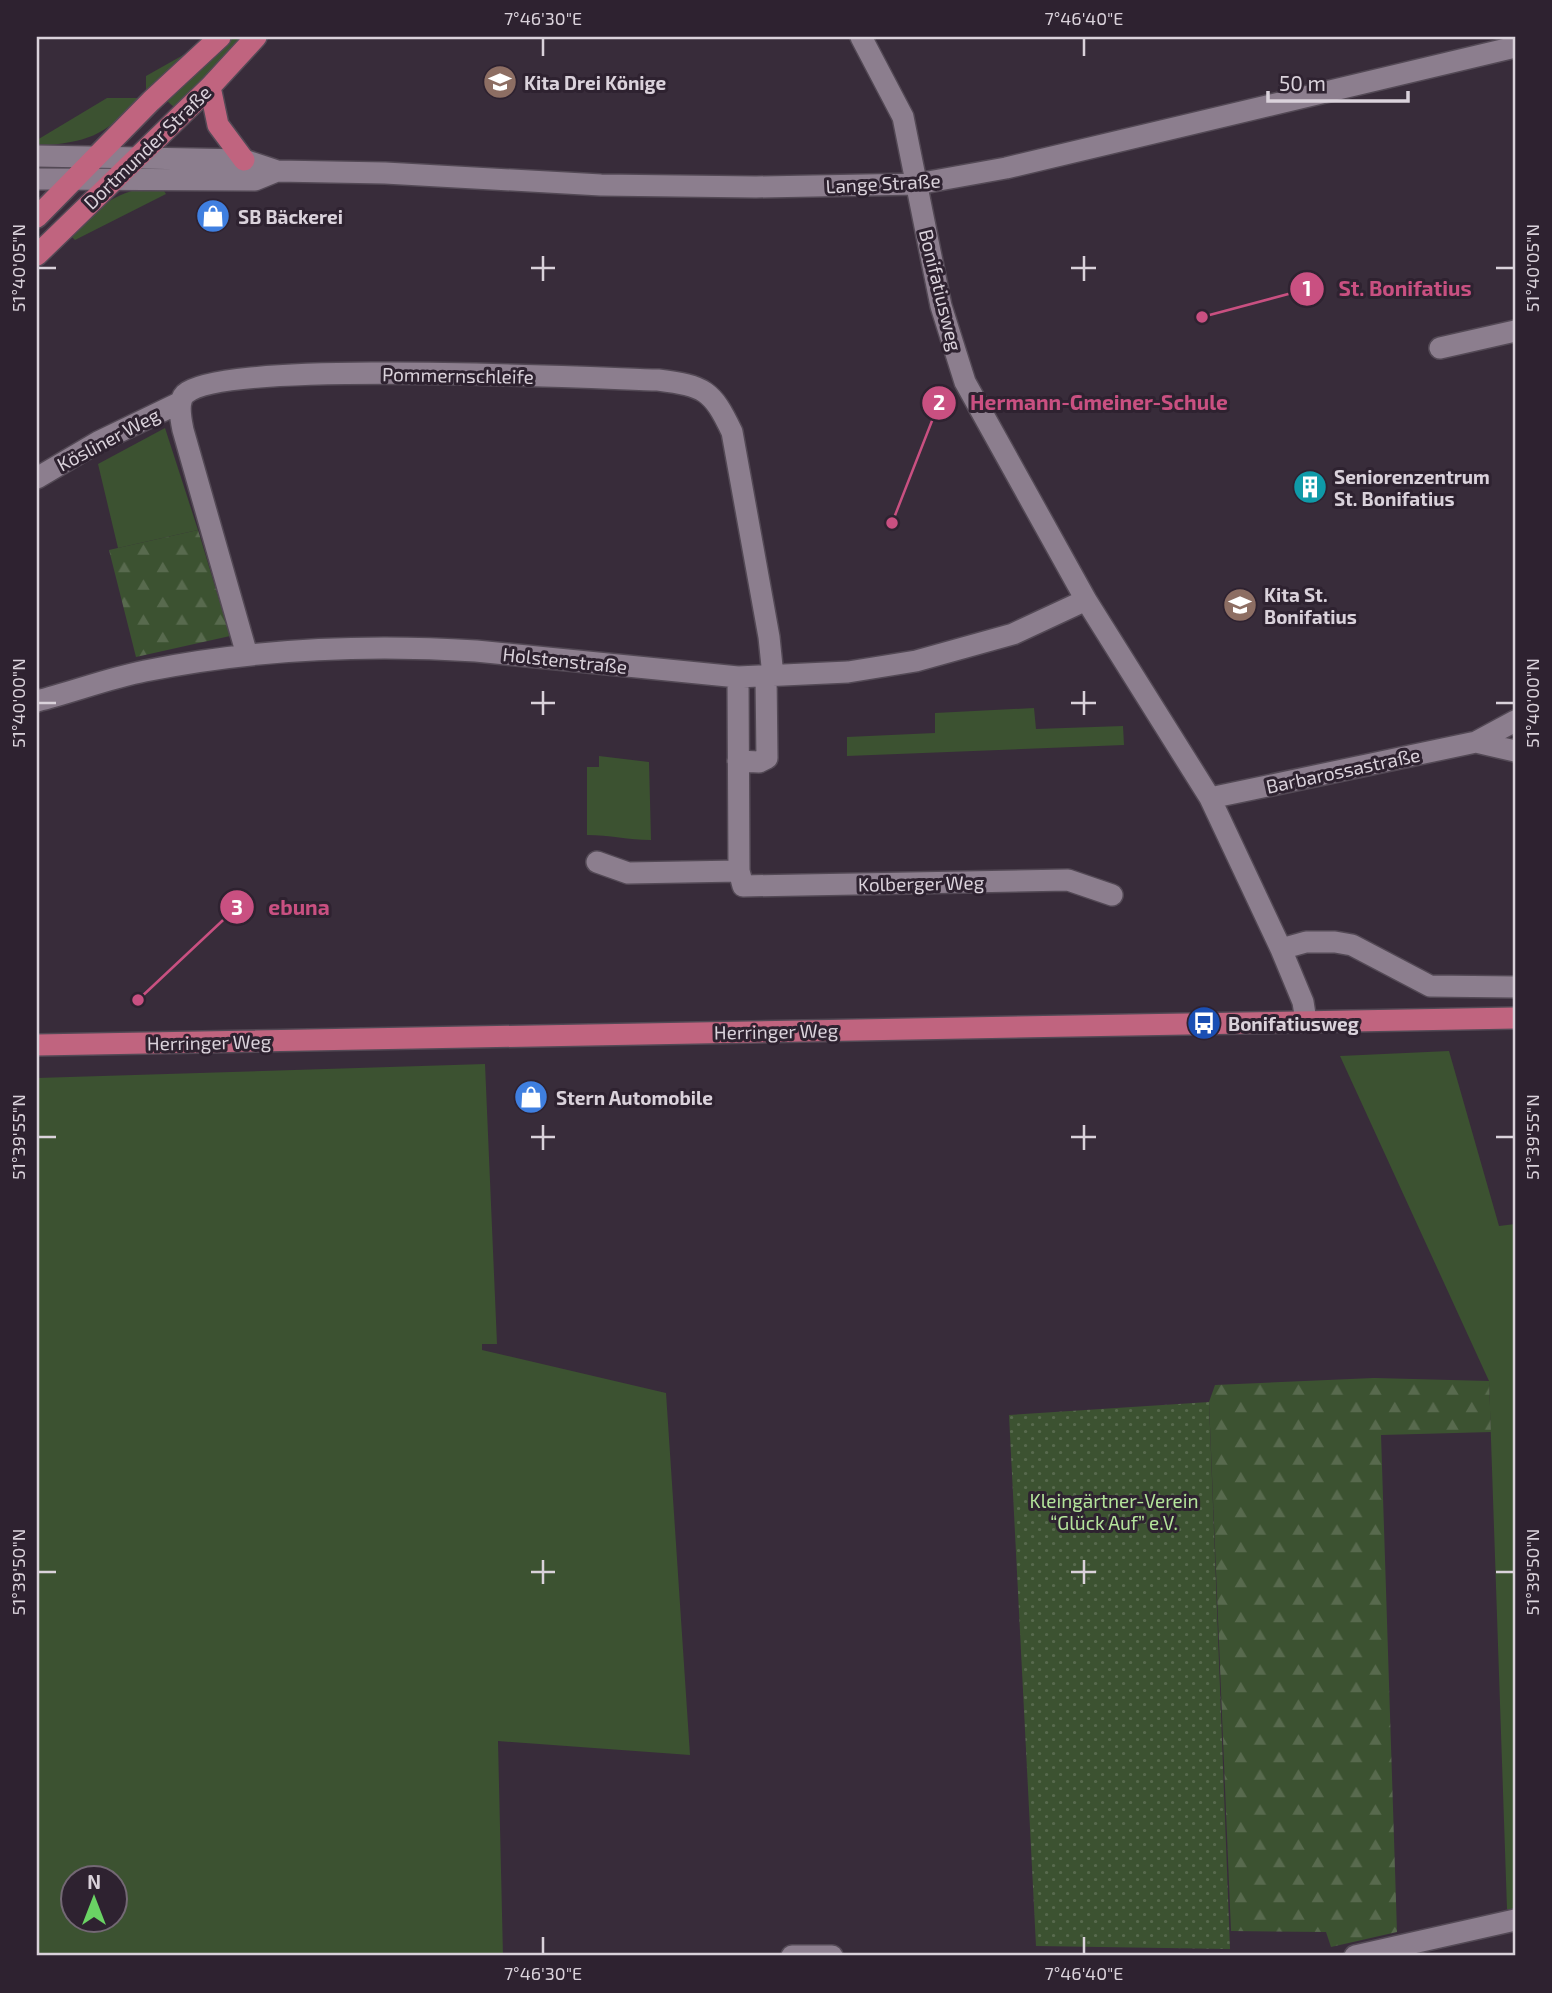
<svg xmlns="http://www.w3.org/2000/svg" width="1552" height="1993" viewBox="0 0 1552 1993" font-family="'Exo 2',sans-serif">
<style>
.green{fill:#3c5231;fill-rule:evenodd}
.forest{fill:url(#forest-firs)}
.garden{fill:url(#garden-dots)}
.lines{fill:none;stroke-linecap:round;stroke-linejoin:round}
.minor-casing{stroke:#534955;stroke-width:24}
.major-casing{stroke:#534955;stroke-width:24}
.minor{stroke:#8c7e8e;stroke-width:21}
.major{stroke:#c0647f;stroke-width:21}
.ticks{fill:none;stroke:#dad2db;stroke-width:2.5}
.labels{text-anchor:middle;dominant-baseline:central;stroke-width:6;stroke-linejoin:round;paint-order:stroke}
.poi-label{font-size:19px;font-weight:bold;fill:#dad2db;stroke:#2e2230;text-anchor:start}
.street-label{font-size:19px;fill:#dad2db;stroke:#2e2230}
.park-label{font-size:19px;fill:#b4e49b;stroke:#2e2230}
.leader{fill:none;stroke:#c95081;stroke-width:2.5}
.callout-dot{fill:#c95081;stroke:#2e2230;stroke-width:2.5}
.mark-label{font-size:21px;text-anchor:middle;font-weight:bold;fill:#fff}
.callout-label{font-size:21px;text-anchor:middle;font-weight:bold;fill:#c95081;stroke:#2e2230;stroke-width:6;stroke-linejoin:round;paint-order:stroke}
.neatline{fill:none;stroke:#dad2db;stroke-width:2.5}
.ticks-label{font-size:18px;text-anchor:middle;fill:#dad2db}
</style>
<defs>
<pattern id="forest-firs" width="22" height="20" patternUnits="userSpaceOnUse" patternTransform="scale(1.75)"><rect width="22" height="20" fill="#3c5231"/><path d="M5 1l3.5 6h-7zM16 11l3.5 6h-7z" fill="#586a4e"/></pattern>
<pattern id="garden-dots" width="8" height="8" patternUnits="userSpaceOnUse" patternTransform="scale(1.75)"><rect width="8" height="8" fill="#3c5231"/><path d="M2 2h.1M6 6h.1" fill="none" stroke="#586a4e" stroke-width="1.8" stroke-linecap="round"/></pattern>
</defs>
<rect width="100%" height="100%" fill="#382c3a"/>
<path class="green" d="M234,37H244L174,107L167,101Z
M185,54L146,91V76Z
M107,98H138L139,100C102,137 88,142 37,146V140Z
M161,186L166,194L75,240L71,236C103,204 114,190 161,186Z
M165,428L198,530L118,548L98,464Z
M1034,708L1036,729L1123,726L1124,745L847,756V737L935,733V713Z
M599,756L649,762L651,840C629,840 609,835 587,835V767H599Z
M1449,1051L1499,1226L1515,1224V1909H1507L1489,1381L1340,1056Z
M485,1064L497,1344H482V1350L666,1393L690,1755L498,1741L503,1956H37V1078ZM74,1878H116V1920H74Z"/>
<path class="forest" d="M198,530L230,636L136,657L109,550Z
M1374,1378L1489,1381L1491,1432L1381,1435L1397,1932L1331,1947L1326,1932L1231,1931L1209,1402L1215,1385Z"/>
<path class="garden" d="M1209,1402L1230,1949L1036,1946L1009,1415Z"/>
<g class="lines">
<g class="minor-casing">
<path id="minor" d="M861,37L903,117L941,306L965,382L1086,600L1210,798L1281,949L1303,1002L1306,1021
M37,156L244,160L277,171L385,173L601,185L756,187L917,184L1006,168L1515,47
M37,179L255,180L277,171
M1440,348L1515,331
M37,478L98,442L181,402
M247,655L183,430C181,420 177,402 185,394C224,359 588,378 658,380C705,386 712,390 732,432L769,637L773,676
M738,677L739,871L743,886L1068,880L1112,895
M37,701C73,692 109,678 145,671C254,649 365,644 476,651L738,677L848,672L916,661L1013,634L1086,600
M1515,721L1476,742L1515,751
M738,761L759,762L767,758L766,676
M1210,798L1476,742
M597,862L628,873L739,871
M1281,949L1306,942H1335L1352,945L1430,986L1515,987
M792,1956H832
M1355,1956L1515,1920"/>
</g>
<g class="major-casing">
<path id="major" d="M210,87L218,125L244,160
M37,217L151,101L220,37
M37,255L210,87L256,37
M37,1045L1515,1018"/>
</g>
<use href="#minor" class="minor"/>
<use href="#major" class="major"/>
</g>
<path class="ticks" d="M543,38V56M1084,38V56M543,256V281M1084,256V281M38,268H56M531,268H555M1071,268H1096M1496,268H1514M543,691V715M1084,691V715M38,703H56M531,703H555M1071,703H1096M1496,703H1514M543,1125V1150M1084,1125V1150M38,1137H56M531,1137H555M1071,1137H1096M1496,1137H1514M543,1560V1584M1084,1560V1584M38,1572H56M531,1572H555M1071,1572H1096M1496,1572H1514M543,1937V1954M1084,1937V1954"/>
<defs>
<g id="school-disc" transform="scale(1.75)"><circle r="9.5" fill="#8d6e63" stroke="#2e2230"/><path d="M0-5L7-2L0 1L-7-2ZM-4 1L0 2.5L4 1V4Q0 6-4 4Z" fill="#fff"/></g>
<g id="shop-disc" transform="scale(1.75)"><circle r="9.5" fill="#3f7fe0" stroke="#2e2230"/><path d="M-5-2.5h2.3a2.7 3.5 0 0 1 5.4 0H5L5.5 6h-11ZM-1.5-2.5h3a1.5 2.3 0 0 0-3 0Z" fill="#fff"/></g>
<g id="building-disc" transform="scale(1.75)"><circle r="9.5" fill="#0f9aa8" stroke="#2e2230"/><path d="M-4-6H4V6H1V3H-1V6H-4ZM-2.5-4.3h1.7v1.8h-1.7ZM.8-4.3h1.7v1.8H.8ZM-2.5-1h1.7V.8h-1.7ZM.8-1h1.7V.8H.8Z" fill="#fff"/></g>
<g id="bus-disc" transform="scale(1.75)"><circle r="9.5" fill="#1a4fb4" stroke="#2e2230"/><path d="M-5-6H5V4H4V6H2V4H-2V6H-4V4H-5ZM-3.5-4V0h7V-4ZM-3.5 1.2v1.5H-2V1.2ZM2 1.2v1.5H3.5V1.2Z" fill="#fff"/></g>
</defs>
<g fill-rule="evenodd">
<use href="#school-disc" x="500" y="82"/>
<use href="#shop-disc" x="213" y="216"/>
<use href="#building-disc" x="1310" y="487"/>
<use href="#school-disc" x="1240" y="605"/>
<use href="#bus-disc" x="1204" y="1023"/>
<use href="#shop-disc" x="531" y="1097"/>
</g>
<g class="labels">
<g class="poi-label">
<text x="524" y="82">Kita Drei Könige</text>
<text x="238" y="216">SB Bäckerei</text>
<text x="1334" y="476">Seniorenzentrum<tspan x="1334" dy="22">St. Bonifatius</tspan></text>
<text x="1264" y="594">Kita St.<tspan x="1264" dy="22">Bonifatius</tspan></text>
<text x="1228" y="1023">Bonifatiusweg</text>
<text x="556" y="1097">Stern Automobile</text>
</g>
<g class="street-label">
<text transform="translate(147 147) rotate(-44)">Dortmunder Straße</text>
<text transform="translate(883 183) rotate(-3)">Lange Straße</text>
<text transform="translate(941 290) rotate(76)">Bonifatiusweg</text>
<text transform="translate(458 375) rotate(1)">Pommernschleife</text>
<text transform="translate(108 439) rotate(-28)">Kösliner Weg</text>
<text transform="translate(565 660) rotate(6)">Holstenstraße</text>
<text transform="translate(1343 770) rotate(-12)">Barbarossastraße</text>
<text transform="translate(921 883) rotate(-1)">Kolberger Weg</text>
<text transform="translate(776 1031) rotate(-1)">Herringer Weg</text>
<text transform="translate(209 1042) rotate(-1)">Herringer Weg</text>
</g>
<g class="park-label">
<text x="1114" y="1500">Kleingärtner-Verein<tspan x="1114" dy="22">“Glück Auf” e.V.</tspan></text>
</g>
</g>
<path class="leader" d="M1202 317L1307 289M892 523L939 403M138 1000L237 907"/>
<g class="callout-dot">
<circle cx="1202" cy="317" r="7"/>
<circle cx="892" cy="523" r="7"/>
<circle cx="138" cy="1000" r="7"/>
<circle cx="1307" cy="289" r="18"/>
<circle cx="939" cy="403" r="18"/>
<circle cx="237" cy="907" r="18"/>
</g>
<g class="mark-label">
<text x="1307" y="296">1</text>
<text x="939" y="410">2</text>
<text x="237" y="915">3</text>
</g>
<g class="callout-label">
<text x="1405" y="296">St. Bonifatius</text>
<text x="1099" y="410">Hermann-Gmeiner-Schule</text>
<text x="299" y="915">ebuna</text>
</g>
<rect width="1552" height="1993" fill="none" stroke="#2e2230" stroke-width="77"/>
<g transform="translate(94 1899)"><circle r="33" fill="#2e2230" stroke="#736874" stroke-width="2"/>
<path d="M0-5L12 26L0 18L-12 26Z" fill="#6ad364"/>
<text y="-10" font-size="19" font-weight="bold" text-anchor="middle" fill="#dad2db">N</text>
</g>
<path d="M1268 91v10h140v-10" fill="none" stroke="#dad2db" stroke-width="3.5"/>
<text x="1279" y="91" font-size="21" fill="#dad2db" stroke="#2e2230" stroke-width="5" paint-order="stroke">50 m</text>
<rect x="38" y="38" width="1476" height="1916" class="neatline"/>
<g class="ticks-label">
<text x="543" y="25">7°46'30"E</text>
<text x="1084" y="25">7°46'40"E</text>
<text transform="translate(19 268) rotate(-90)" y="6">51°40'05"N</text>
<text transform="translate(1533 268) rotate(-90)" y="6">51°40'05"N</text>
<text transform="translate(19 703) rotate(-90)" y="6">51°40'00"N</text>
<text transform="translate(1533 703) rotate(-90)" y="6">51°40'00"N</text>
<text transform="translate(19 1137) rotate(-90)" y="6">51°39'55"N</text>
<text transform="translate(1533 1137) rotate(-90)" y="6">51°39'55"N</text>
<text transform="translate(19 1572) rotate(-90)" y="6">51°39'50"N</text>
<text transform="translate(1533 1572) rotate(-90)" y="6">51°39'50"N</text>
<text x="543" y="1980">7°46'30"E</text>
<text x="1084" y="1980">7°46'40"E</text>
</g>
</svg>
